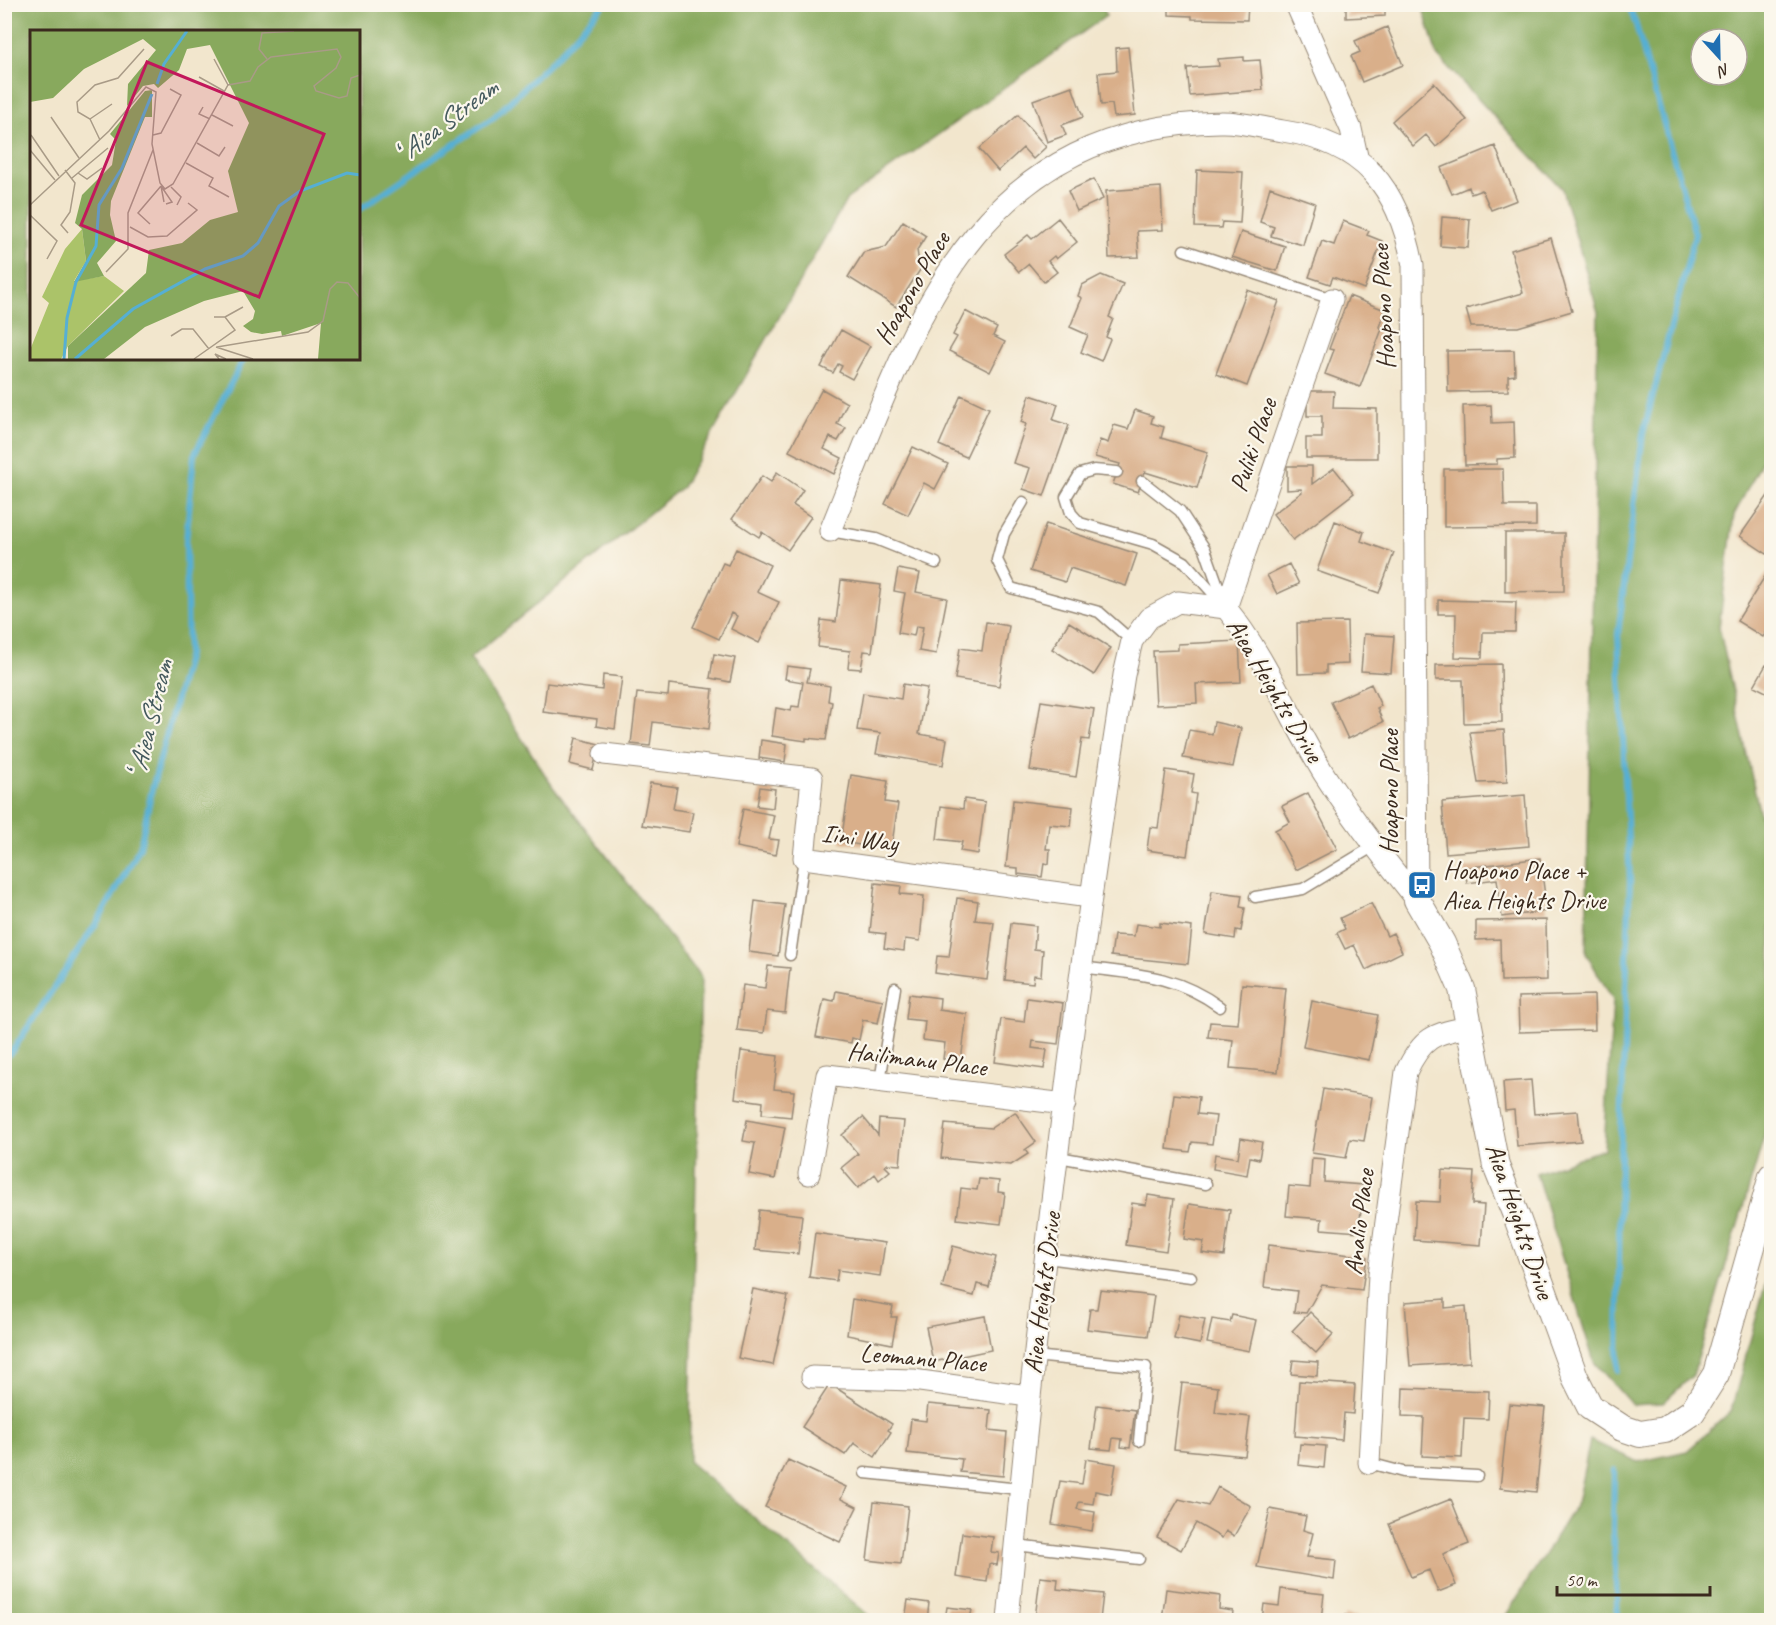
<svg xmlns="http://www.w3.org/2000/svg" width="1776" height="1625" viewBox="0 0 1776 1625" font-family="Caveat,sans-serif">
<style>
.forest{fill:#88a95d;stroke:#626a3e;stroke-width:1.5;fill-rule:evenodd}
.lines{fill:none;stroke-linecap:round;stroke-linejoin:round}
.stream{stroke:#56afd3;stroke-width:6}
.building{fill:#d9af8a}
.service-casing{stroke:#968876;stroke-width:13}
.minor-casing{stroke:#968876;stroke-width:23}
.tertiary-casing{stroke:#968876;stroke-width:28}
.service{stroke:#fff;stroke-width:10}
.minor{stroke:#fff;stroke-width:21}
.tertiary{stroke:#fff;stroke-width:26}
.labels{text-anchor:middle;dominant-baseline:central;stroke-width:4.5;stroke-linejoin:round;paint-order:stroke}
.street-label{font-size:26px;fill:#3b2a1e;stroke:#fbf7ec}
.poi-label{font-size:26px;fill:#3b2a1e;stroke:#fbf7ec;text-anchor:start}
.water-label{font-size:27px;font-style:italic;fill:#44595d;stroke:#fbf7ec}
.inset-river{fill:none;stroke:#56afd3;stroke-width:3}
.inset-road{fill:none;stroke:#a99b87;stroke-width:1.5}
.view{fill:#c2185b;fill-opacity:0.15;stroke:#c2185b;stroke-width:3}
.inset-edge{fill:none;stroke:#3b2a1e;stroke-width:3}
</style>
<rect width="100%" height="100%" fill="#fbf7ec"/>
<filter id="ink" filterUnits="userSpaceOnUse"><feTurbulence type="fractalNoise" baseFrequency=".0167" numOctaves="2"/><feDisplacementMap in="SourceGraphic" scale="12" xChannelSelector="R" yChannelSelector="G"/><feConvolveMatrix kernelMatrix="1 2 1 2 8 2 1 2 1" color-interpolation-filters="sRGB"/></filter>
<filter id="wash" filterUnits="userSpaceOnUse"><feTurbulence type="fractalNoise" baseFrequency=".008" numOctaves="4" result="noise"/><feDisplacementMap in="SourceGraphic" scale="24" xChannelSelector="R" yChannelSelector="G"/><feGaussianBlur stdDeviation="1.35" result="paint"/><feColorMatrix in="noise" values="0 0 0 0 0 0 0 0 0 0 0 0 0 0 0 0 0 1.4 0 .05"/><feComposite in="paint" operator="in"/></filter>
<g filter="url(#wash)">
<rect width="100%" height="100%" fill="#f2e6cd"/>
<path class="forest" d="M5,4L1103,5L1106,16L847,199L682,487L470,658L553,787L701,977L689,1462L874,1620H5ZM32,32H358V358H32Z
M1422,5H1771V444L1734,515L1719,627L1768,851L1771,853V1114L1693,1375L1663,1403L1632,1405L1594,1362L1536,1173L1604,1149L1613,1000L1586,953L1598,312L1562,189L1437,55ZM1701,39H1737V75H1701Z
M1771,1263V1620H1503L1577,1503L1590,1440L1638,1462L1687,1451L1731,1411Z"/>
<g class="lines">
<path class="stream" d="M358,210L494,117L556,57L604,4
M4,1058L13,1050L101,916L140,847L152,789L188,654L186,542L194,455L244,358
M1618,1370L1620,1159L1630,881L1618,634L1643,434L1695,234L1636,25L1628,4
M1614,1470L1613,1530L1618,1620"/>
</g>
<g id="blocks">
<path class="building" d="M1169,4H1248L1247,20L1192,19V16L1169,15Z
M1346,4H1385V16L1346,18Z
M1387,27L1403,65L1362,82L1351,56L1360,52L1355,41Z
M1128,47L1135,115L1114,117L1112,104L1101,105L1098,73L1117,71L1116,48Z
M1244,57V61L1260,60L1263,90L1190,96L1187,68L1219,66L1218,59Z
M1434,83L1467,120L1436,147L1426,135L1413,146L1392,121Z
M1072,86L1083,117L1062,125L1066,135L1047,142L1033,100Z
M1018,115L1046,147L1033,159L1023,148L998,171L979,149Z
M1495,146L1517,200L1491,210L1482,190L1471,194L1469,187L1452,194L1441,168Z
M1197,170L1243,172L1240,223L1222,222L1221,228L1195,227Z
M1094,179L1103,199L1077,211L1068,191Z
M1161,187L1163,230L1137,231L1139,257L1109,258L1106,191Z
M1270,187L1315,203L1303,245L1271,236L1274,227L1260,222Z
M1442,217L1470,219L1468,248L1440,246Z
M1058,218L1077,242L1056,259L1054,256L1048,261L1057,272L1044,282L1029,264L1019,272L1004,254L1028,235L1032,239Z
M903,221L926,236L917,250L920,270L896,307L848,277L864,252L886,247Z
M1343,221L1369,231L1367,235L1382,241L1364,289L1333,277L1330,284L1309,277L1322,241L1334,245Z
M1241,232L1285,246L1277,271L1232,257Z
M1551,238L1572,311L1518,327H1471L1466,309L1523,293L1511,250Z
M1101,275L1123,284L1109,317L1113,319L1106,337L1110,339L1101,361L1081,352L1088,335L1070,327L1082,298L1078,296L1082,285Z
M1247,290L1279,301L1247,386L1216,374Z
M1349,296L1385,310L1379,327L1382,329L1360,387L1325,374L1334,350L1329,349Z
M965,311L997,328L993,336L1005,342L990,372L949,351L957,337L953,335Z
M841,330L870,346L852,379L839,372L842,366L838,364L833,373L821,367Z
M1514,350L1515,375L1508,376V391L1448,392L1447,351Z
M822,389L847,403L837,424L846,428L838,441L830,437L824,449L842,458L834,474L789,451Z
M1307,391H1334L1333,408L1377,409V458H1306V438H1322V416H1307Z
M961,395L989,408L966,457L939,445Z
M1030,395L1058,404L1053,420L1069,425L1044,496L1023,489L1030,468L1013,463L1026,424L1021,422Z
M1491,405L1492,423L1514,422L1515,458L1497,459V464L1465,465L1463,406Z
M1135,410L1153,416L1151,423L1164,427L1161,438L1208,452L1197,488L1145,472L1138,492L1113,484L1120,464L1095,457L1100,440L1108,443L1114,425L1128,429Z
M913,447L948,464L935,489L924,483L908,515L885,504Z
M1287,466H1312V484L1334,468L1354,493L1293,540L1273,514L1302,492L1301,489L1287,490Z
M1444,469H1503L1504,506H1536V526L1444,527Z
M777,472L803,490L793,505L811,517L788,550L762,532L759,537L732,519L762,476L771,482Z
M1772,490V547L1767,554L1740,536Z
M1335,521L1364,532L1361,541L1394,553L1379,593L1317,571Z
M1046,524L1137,554L1126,586L1070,568L1065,582L1030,571Z
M1505,533H1564V591L1505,592Z
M736,549L770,565L757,592L779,602L759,643L731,629L737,616L731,613L719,639L693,627L723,563L728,565Z
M1289,564L1299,584L1277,594L1267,575Z
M898,569L920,573L916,592L947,598L936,654L919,651L923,627L916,626L914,636L898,633L905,593L894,591Z
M1767,573L1772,575V624L1763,637L1737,621Z
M841,580L881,585L872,652L864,651L861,669L848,668L850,651L818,647L821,620L836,622Z
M1438,600L1516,602L1515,632H1483L1482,658L1455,657L1456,614H1438Z
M986,622L1009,626L999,686L955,679L960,648L982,651Z
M1069,622L1111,648L1094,675L1052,649Z
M1347,622L1348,664L1326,665V673L1298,674L1297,623Z
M1364,634L1394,636L1391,673L1361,671Z
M1239,641L1241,682L1196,684L1197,703L1156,705L1153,651L1178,650V644Z
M714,654L735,658L730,682L710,678Z
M1501,664L1502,722L1464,723L1463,680H1436V665Z
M1766,665L1772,668V695L1754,686Z
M787,666L810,669L807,682L830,686L828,701L832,702L826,740L806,738V741L772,736L776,708L791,711L792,706L799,707L803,682L785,679Z
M603,675L622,677L615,729L596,726L597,719L543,712L547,683L602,690Z
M669,684L713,689L709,729L653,722L650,746L631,744L637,693L668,696Z
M903,684L927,688L919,734L947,739L943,765L876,754L880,733L857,730L863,693L901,699Z
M1371,684L1381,706L1377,708L1383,722L1348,739L1331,702Z
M1041,701L1094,709L1089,740L1082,739L1076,777L1030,770Z
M1214,722L1241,728L1233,767L1183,758L1189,730L1212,734Z
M1504,730L1507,782L1478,783L1470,732Z
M576,738L599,744L593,770L570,764Z
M761,740L787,744L785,762L759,758Z
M1166,770L1194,774L1191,793L1196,794L1187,856L1147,850L1150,827L1158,828Z
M851,775L888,781L885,802L898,804L891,850L841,842Z
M650,783L677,787L673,809L693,812L689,832L642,825Z
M760,787L775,789L773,808L757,806Z
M1308,793L1337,849L1296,870L1275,830L1290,822L1282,806Z
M1525,795L1529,846L1446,853L1442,802Z
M964,799L985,802L978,854L960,851L962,842L937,839L941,806L963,809Z
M1013,800L1073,807L1071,826L1049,824L1046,849H1050L1049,864L1044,863L1042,877L1018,874V868L1006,867Z
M743,809L774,815L769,839L779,840L776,855L736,847Z
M1540,858L1547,911L1502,917L1497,879L1467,883L1465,868Z
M875,883L901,886L900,894L924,896L920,941L905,939L904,951L884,948L886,934L870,932Z
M1212,891L1242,895L1240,907L1245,908L1241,931L1236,930L1235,939L1205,934Z
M957,898L978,901L975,920L994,922L987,980L935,973L937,956L949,957Z
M755,901L785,905L778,956L749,952Z
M1371,903L1387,936L1393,933L1402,952L1366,970L1354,945L1345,949L1337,933L1345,929L1340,918Z
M1546,920L1547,980L1501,981L1500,939L1476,940V921Z
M1011,923L1036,926L1034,949L1043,950L1041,976L1034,975L1033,983L1005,980Z
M1160,923L1192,927L1188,964L1111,956L1114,935L1134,936L1136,924L1160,927Z
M768,966L790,968L785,1013L767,1011L764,1033L737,1030L743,985L765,988Z
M1242,984L1286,988L1278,1072L1230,1068L1233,1040L1208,1037L1210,1022L1238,1024Z
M836,991L883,1000L878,1023L863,1020L859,1040L852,1038L851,1043L816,1037L824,999L834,1001Z
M909,994L940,998L939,1010L967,1014L961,1061L943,1059L945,1043L923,1040L925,1021L906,1019Z
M1594,995L1595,1030L1519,1032L1518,997Z
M1027,998L1063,1003L1058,1044L1033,1041L1032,1048L1047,1050L1044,1069L995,1062L1001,1019L1024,1022Z
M1312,1001L1378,1015L1369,1060L1303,1047Z
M741,1051L778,1056L774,1089L794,1091L791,1117L762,1114L763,1102L735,1098Z
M1531,1080L1534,1114L1578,1111L1581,1141L1517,1146L1514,1110L1505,1111L1503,1082Z
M1323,1089L1372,1097L1364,1141L1350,1139L1346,1158L1312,1153Z
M1174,1094L1199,1097L1197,1114L1216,1116L1212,1144L1192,1142L1190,1152L1167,1149Z
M1015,1112L1036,1142L1025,1150L1028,1154L1011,1165L941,1158L945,1124L991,1128Z
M863,1117L878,1135L879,1119L904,1121L900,1165L887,1164L885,1166L890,1171L879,1180L875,1174L858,1188L841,1168L858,1154L842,1135Z
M747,1120L785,1127L775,1179L749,1174L755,1143L743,1141Z
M1241,1138L1262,1142L1259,1159L1250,1157L1247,1175L1213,1169L1215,1154L1238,1158Z
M1312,1158L1325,1159L1324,1182L1363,1185L1359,1232L1321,1229L1322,1219L1286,1216L1289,1186L1310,1188Z
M1442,1170L1474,1172L1472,1204L1484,1205L1481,1245L1414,1240L1416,1201L1440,1202Z
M979,1179L999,1181L998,1192L1005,1193L1001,1224L957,1219L961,1188L977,1190Z
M1148,1195L1174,1199L1166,1251L1126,1245L1132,1203L1146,1205Z
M1189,1204L1230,1210L1224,1256L1202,1253L1204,1242L1184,1239Z
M759,1210L802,1215L798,1254L755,1250Z
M815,1233L885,1243L880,1276L838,1270L836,1281L809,1277Z
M1269,1245L1367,1257L1362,1290L1322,1285L1306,1313L1294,1312L1297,1291L1264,1287Z
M953,1246L996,1257L989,1287L977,1284L974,1296L942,1288Z
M753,1289L788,1296L773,1365L738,1358Z
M1100,1290L1154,1296L1148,1336L1087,1329L1090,1309H1097Z
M852,1299L893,1306L891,1317H897L892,1344L847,1335Z
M1445,1299V1308L1466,1306L1470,1362L1410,1366L1405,1302Z
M1310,1312L1333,1334L1316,1353L1292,1331Z
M1179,1315L1205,1319L1200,1344L1174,1339Z
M1232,1315L1256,1320L1249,1351L1207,1343L1212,1319L1230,1322Z
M985,1316L991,1350L933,1362L926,1327Z
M1293,1360L1318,1362L1317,1376L1291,1374Z
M1299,1381L1355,1385L1353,1414L1344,1413L1342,1440L1295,1436Z
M1182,1383L1218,1387L1215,1413L1250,1417L1245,1456L1174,1449Z
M830,1384L892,1424L888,1430L891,1432L875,1457L854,1443L845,1455L802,1427Z
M1403,1388L1489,1391L1488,1419L1464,1418L1462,1458L1422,1456L1424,1417L1402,1416Z
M928,1404L991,1410L989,1430L1007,1432L1003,1476L960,1472L962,1459L907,1453L911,1419L926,1421Z
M1509,1404L1545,1407L1536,1492L1500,1488Z
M1097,1405L1135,1410L1130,1448L1121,1447L1122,1439L1113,1438L1111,1450L1091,1448Z
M1300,1444L1326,1446L1324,1468L1298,1465Z
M1086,1459L1116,1464L1111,1494L1095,1491L1093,1504L1079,1502L1077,1509L1095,1512L1092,1531L1052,1524L1060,1481L1082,1484Z
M788,1460L846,1487L841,1499L857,1507L840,1542L765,1507Z
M1218,1487L1251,1506L1234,1536L1226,1531L1222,1538L1196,1523L1181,1550L1157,1537L1179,1499L1208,1506Z
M1451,1499L1469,1544L1443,1554L1456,1585L1438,1592L1429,1570L1411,1577L1389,1524Z
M874,1502L908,1506L901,1564L867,1560Z
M1270,1509L1306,1516L1303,1530L1313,1533L1307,1557L1336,1560L1334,1580L1257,1567Z
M962,1533L993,1537L991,1552L999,1553L997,1565L989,1564L987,1582L956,1577Z
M1040,1577L1058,1579L1057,1589L1103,1594L1100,1620L1035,1619Z
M1166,1589L1220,1596L1219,1609L1233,1611L1232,1620H1162Z
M1281,1589L1324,1594L1321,1620H1262L1264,1604L1279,1606Z
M908,1600L929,1603L927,1620H905Z
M947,1607L972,1610L970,1618L979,1620H945Z
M1345,1615L1369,1619V1620H1343Z"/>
</g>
</g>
<g filter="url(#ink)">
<use href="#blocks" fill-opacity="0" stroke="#968876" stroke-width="1.5"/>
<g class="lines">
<g class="service-casing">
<path id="service" d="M1184,250L1332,299
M1117,472L1094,470L1080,474L1066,497L1071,513L1080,523L1153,544L1185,562L1226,608L1205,549L1180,511L1142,481
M1023,502L1004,534L997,560L1011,588L1099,612L1132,641
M830,531L876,539L936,563
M1255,897L1303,889L1374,846
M790,955L804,858
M1081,967C1134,974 1175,974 1220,1007
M880,1081L895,988
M1059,1157L1206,1184
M1047,1258L1191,1277
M1034,1356L1146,1367L1139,1441
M1369,1463L1403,1472L1477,1476
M865,1473L1020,1489
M1015,1545L1139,1559"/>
</g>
<g class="minor-casing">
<path id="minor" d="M1296,4L1351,129L1357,156
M830,531C910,335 967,127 1220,122C1240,121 1263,128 1283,131C1364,143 1398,187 1413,265L1417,900
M1226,608L1332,299
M604,754L812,778L804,858L1089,897
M809,1174L827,1075L1065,1104
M812,1377L913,1380L1028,1396
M1369,1463L1379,1274L1406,1072C1422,1038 1433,1033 1470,1027
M1008,1620C1037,1304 1075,988 1124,675L1132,641L1149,618L1178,602L1226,608C1267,658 1290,719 1324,774C1352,818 1384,859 1417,900"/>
</g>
<g class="tertiary-casing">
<path id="tertiary" d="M1417,900L1442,943L1462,989L1496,1166L1517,1218L1575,1377L1590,1407L1622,1428L1640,1434L1665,1430L1692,1412L1716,1374L1772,1176"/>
</g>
<use href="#service" class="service"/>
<use href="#minor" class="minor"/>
<use href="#tertiary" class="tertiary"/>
</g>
</g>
<defs>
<g id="bus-square" transform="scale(1.5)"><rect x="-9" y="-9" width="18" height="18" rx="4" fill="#1f6fb2" stroke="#fbf7ec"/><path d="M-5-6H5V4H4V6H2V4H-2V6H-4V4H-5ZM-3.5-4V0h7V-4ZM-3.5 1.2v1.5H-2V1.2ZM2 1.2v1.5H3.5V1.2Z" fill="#fff"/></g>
</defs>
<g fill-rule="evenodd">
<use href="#bus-square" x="1422" y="885"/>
</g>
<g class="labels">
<g class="street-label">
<text transform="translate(912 288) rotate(-60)">Hoapono Place</text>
<text transform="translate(1383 307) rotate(-93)">Hoapono Place</text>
<text transform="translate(1253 445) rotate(-71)">Puliki Place</text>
<text transform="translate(1275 690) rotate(59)">Aiea Heights Drive</text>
<text transform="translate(1389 792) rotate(-90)">Hoapono Place</text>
<text transform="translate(860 838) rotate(8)">Iini Way</text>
<text transform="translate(917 1059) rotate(7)">Hailimanu Place</text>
<text transform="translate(1520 1221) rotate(71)">Aiea Heights Drive</text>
<text transform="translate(1359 1222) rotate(-83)">Analio Place</text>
<text transform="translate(1042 1293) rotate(-83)">Aiea Heights Drive</text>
<text transform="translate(923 1358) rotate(5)">Leomanu Place</text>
</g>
<g class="poi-label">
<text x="1443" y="870">Hoapono Place +<tspan x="1443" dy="30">Aiea Heights Drive</tspan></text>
</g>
<g class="water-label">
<text transform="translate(447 120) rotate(-37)">ʻAiea Stream</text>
<text transform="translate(150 718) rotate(-76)">ʻAiea Stream</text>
</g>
</g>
<g transform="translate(30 30)">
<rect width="330" height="330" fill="#f2e6cd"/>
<path d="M52,199L56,231L44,251L74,246L94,261L38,316L31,329H0V320L19,273L12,267L35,219Z" fill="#abc369"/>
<path d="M0,1H330V329H288L291,293L252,306L251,301L232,304L221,302L213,296L223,289L225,281L213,261L174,271L115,297L74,329H38V316L116,243L119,220L152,213L180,190L208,182L198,141L219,93L180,15L157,19L149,40L128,58L124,54L113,56L97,76L98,54L126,20L113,9L54,39L23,68L0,72ZM122,60V87H115L81,171L80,185L86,211L67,233L74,246L44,252L56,231L52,199L45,193L52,165L82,135L86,110L80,104L115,61Z" fill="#88a95d"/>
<path class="inset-river" d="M127,54L134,34L157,1M34,329L37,288L46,252L66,216L69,175L92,138L122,64M45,329L103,279L175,239L213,226L228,213L249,176L270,161L317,143L330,145"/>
<path class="inset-road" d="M184,29L198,55M237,29L229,19L232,3L264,1M169,47L194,61M173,77L169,84L180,89M182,85L203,96M21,87L49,128M60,89L82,74M1,105L29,146M123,105L131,103L151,65L140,59M70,110L60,89L48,82L47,72L65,55L88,48L114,19M167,113L189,126L195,117M0,120L25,150M156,133L183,148L179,156L199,167M35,140L45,153L40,182L31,195L38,203M48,143L57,149L72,138M42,148L78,118M141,157L151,167L147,175M134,172L131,156L142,172L136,174M0,175L79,101L116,57L126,62L122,114L130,153L135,159L143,154L198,55L220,51L228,37L241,27L307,19L311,27L306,38L284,56L286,61L309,68L317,66L321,48L330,45M0,185L27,211L17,229M120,194L108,183L131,156M100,197L118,207L137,206L167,180L158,173M76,242L98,219V183L123,120M195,287L213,277M141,306L152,299H163L179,319M186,317L223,329M187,317L278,302L293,291L300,259L307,252L318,253L330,268M164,329L205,300L195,287H184M189,329L185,324L196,329"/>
<path class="view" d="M117,32L294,104L229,267L51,195Z"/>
<rect width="330" height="330" class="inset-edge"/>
</g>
<rect width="1776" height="1625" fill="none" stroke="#fbf7ec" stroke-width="24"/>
<g transform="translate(1719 57) rotate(158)"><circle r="28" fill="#fbf7ec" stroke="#aea59a" stroke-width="1.5"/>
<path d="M0-4.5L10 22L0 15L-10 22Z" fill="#1f6fb2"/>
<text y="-9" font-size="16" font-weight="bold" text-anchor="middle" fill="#3b2a1e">N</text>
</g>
<path d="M1557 1586v9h153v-9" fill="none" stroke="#3b2a1e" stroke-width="3"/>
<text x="1566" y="1586" font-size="18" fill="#3b2a1e" stroke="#fbf7ec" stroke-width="4.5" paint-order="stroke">50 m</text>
</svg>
